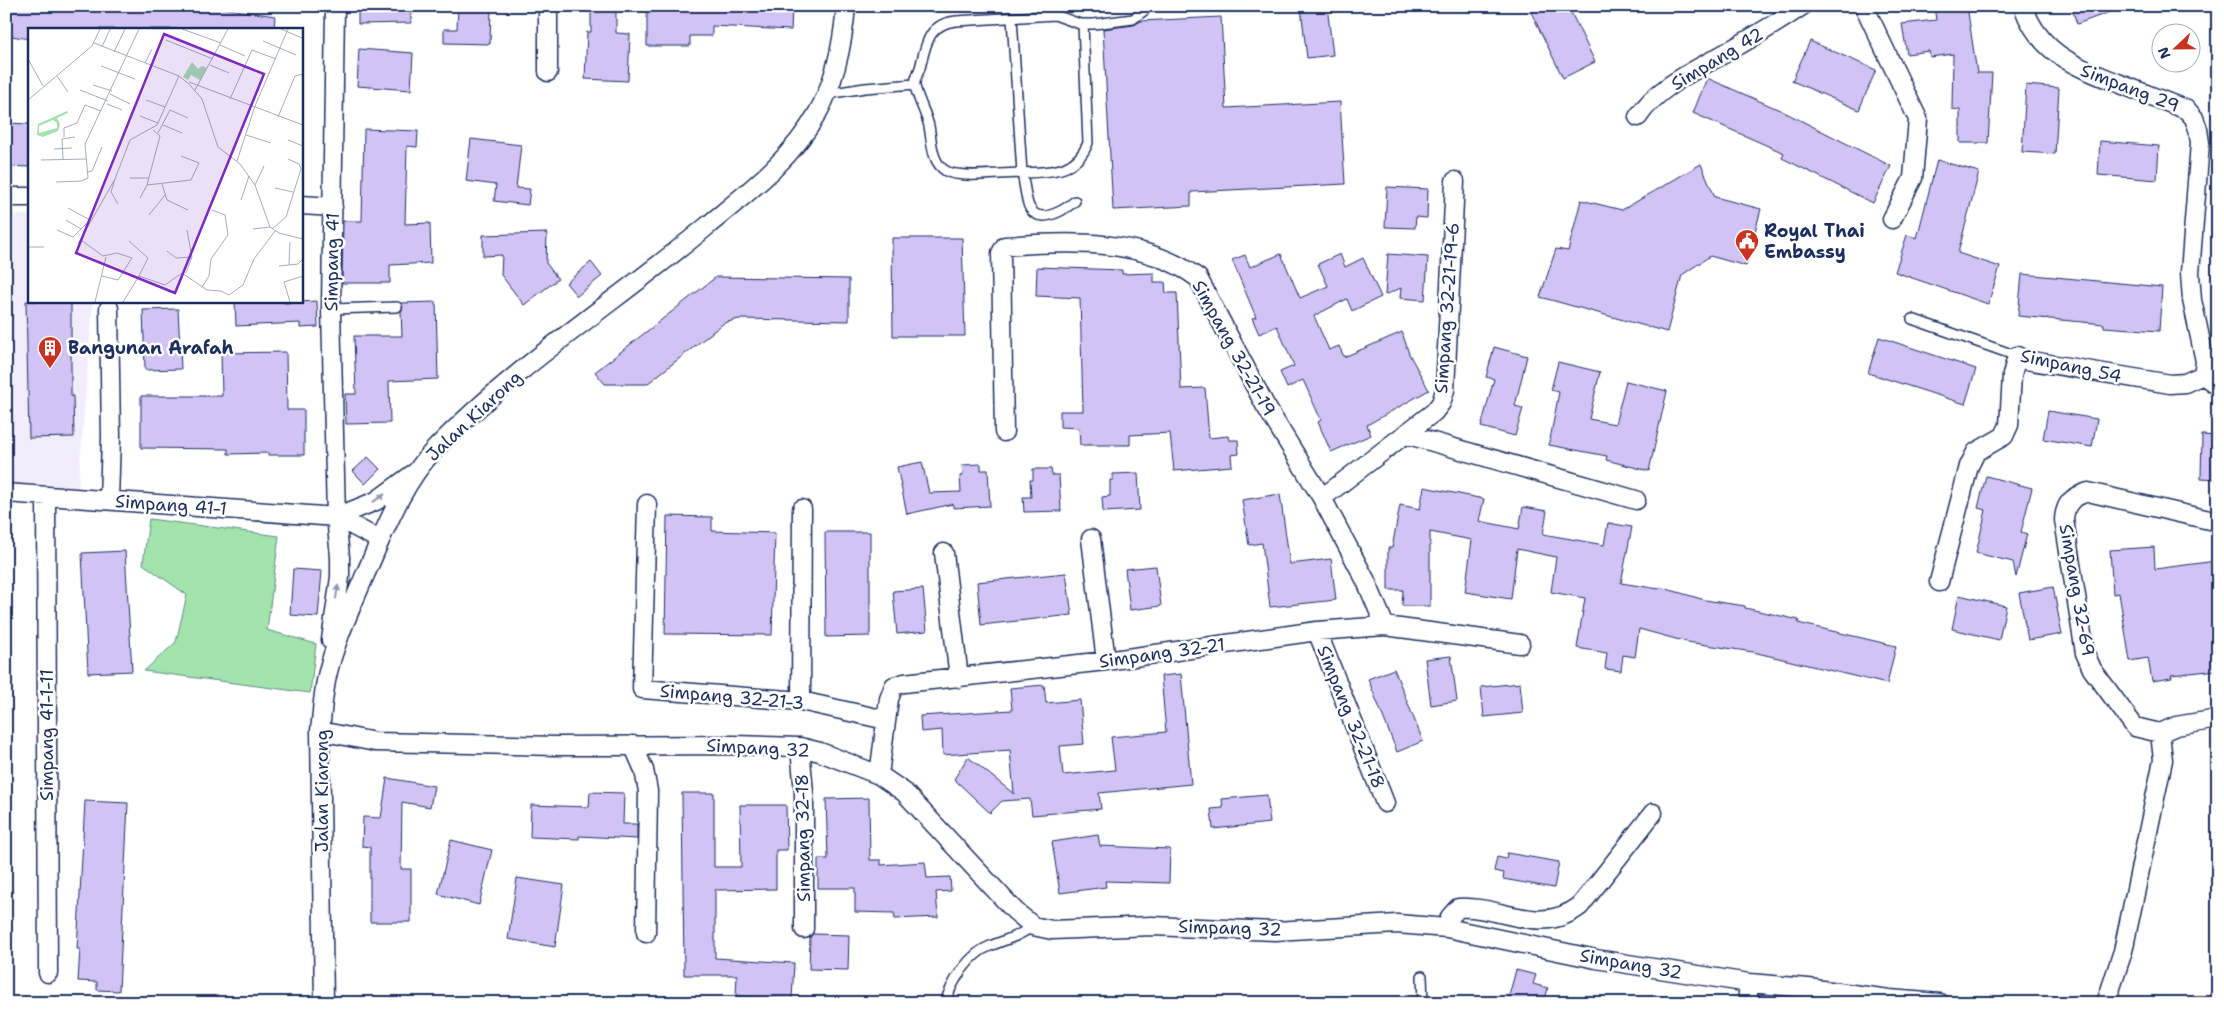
<svg xmlns="http://www.w3.org/2000/svg" width="2224" height="1009" viewBox="0 0 2224 1009" font-family="'Shantell Sans',sans-serif">
<style>
.built{fill:#f2edfc}
.green{fill:#a3e4ad;stroke:#5f8a86}
.building{fill:#d2c3f5;stroke:#1b2f5e}
.lines{fill:none;stroke-linecap:round;stroke-linejoin:round}
.lane-casing{stroke:#1b2f5e;stroke-width:12}
.street-casing{stroke:#1b2f5e;stroke-width:21}
.lane{stroke:#fff;stroke-width:9}
.street{stroke:#fff;stroke-width:18}
.oneway{fill:#8d97ae}
.labels{text-anchor:middle;dominant-baseline:central;stroke-width:5;stroke-linejoin:round;paint-order:stroke}
.street-label{font-size:18px;fill:#1b2f5e;stroke:#fff}
.poi-label{font-size:18px;font-weight:bold;fill:#1b2f5e;stroke:#fff;text-anchor:start}
.inset-road{fill:none;stroke:#a4acbf;stroke-width:1}
.view{fill:#7b2cbf;fill-opacity:0.15;stroke:#7b2cbf;stroke-width:2.5}
.inset-edge{fill:none;stroke:#1b2f5e;stroke-width:2.5}
</style>
<rect width="100%" height="100%" fill="#fff"/>
<filter id="ink" filterUnits="userSpaceOnUse"><feTurbulence type="fractalNoise" baseFrequency=".02" numOctaves="2"/><feDisplacementMap in="SourceGraphic" scale="10" xChannelSelector="R" yChannelSelector="G"/><feConvolveMatrix kernelMatrix="1 2 1 2 8 2 1 2 1" color-interpolation-filters="sRGB"/></filter>
<g filter="url(#ink)">
<path class="built" d="M6,214L29,215V301H93L77,502L6,500Z"/>
<path class="green" d="M149,519L279,536L267,630L316,644L310,693L144,671L176,642L187,595L143,564Z"/>
<path class="building" d="M6,6H106L119,8V6H153L183,11L184,6H209L275,16L274,29H29V39L6,35Z
M358,6H411V23L358,24Z
M458,6H491L490,44L444,43V29H457Z
M591,6H616V33L630,34L628,81L585,79L587,32H591Z
M647,6H792L791,30L712,26V36H690V46H647Z
M1327,6L1333,55L1307,58L1301,9Z
M1543,6H1568L1595,62L1563,78L1531,12Z
M1934,6H1967L1977,73H1992L1988,143H1960V110L1952,109L1953,54L1930,57L1929,51L1907,54L1902,24L1936,20Z
M2071,6H2121V8L2077,24Z
M1221,17L1226,108L1340,102L1345,184L1191,192V206L1113,210L1103,29L1134,25L1141,21Z
M1810,41L1876,70L1859,110L1792,81Z
M359,49L413,53L411,90L357,86Z
M1707,78L1780,110L1891,166L1873,203L1782,158L1784,153L1693,113Z
M2026,85L2059,88L2055,154L2022,152Z
M6,123L29,124V167L6,166Z
M364,129L418,131L417,147L407,146L405,224L430,223L431,263L390,265V283H342L343,221H362Z
M471,139L521,145L516,188L530,189L528,205L494,201L496,185L466,181Z
M2100,141L2159,146L2157,180L2098,175Z
M1937,160L1979,172L1958,253L2000,267L1988,304L1895,272L1907,235L1917,238Z
M1701,164L1715,197L1761,209L1746,266L1710,256L1682,275L1667,332L1540,297L1556,249L1568,251L1581,200L1622,210Z
M1387,187L1428,189L1427,218L1416,217L1415,228L1385,227Z
M547,233L546,263L558,279L524,305L501,275L502,255L483,256V235Z
M892,238H962L965,336H893Z
M1281,254L1300,298L1328,286L1318,264L1340,254L1345,267L1363,258L1381,297L1352,311L1347,299L1314,316L1329,350L1339,346L1344,357L1402,332L1409,354L1429,390L1367,425L1371,435L1331,452L1318,422L1321,420L1303,380L1287,388L1280,372L1294,366L1277,326L1259,334L1252,318L1256,317L1232,260L1245,255L1250,267Z
M1388,254L1428,257L1425,300L1400,298L1401,288L1385,295Z
M591,262L602,276L577,296L566,283Z
M1037,267L1122,270V274L1154,273V282H1165L1166,293H1177L1181,389L1205,388L1209,438L1228,436L1229,440H1238L1239,454L1231,455L1232,466L1174,471L1170,433L1130,435V445H1080L1079,428L1060,427V411H1083L1080,298L1036,296Z
M2022,274L2162,287L2159,331L2104,327V324L2018,316Z
M716,277L849,279V321L739,319L724,323L647,384H605L595,372Z
M26,301H71V396H73L74,437L29,438Z
M284,301V303L317,301L318,327L300,328V323L236,326L235,302Z
M436,302L438,379L389,381L390,423L346,424L345,394H356L354,336H402L401,312L403,307L401,303Z
M178,309L181,369L145,370L143,310Z
M1879,337L1976,369L1965,404L1868,373Z
M1494,347L1527,356L1515,406L1523,408L1515,436L1481,427L1494,379L1486,377Z
M286,352L287,410H304V455H268V453L228,454V449L141,448V396H222L221,353Z
M1558,362L1600,372L1589,419L1615,424L1626,381L1667,391L1649,471L1606,460L1607,456L1549,445L1559,392L1551,390Z
M2048,411L2097,419L2092,447L2043,439Z
M2202,435L2218,436V479L2201,478Z
M368,457L380,469L365,484L353,471Z
M922,462L929,493L961,492L960,476L963,475L962,465L981,464V470H988L990,506L953,508V504L907,514L897,467Z
M1033,469H1051L1052,475H1059L1061,511L1024,512L1023,497H1031L1030,480H1033Z
M1138,473L1140,510L1103,512L1102,497L1110,496V480H1113V474Z
M1986,476L2032,488L2021,532L2027,534L2016,577L2013,562L1976,553L1986,510L1978,508Z
M1424,487L1484,499L1479,521L1519,529L1523,507L1547,511L1543,534L1604,545L1608,523L1632,527L1621,583L1659,589L1660,587L1705,600L1745,606V608L1799,620L1798,623L1896,646L1887,684L1753,652L1687,642L1639,629L1635,657L1623,655L1621,671L1605,669L1607,653L1577,648L1585,598L1551,592L1556,557L1517,549L1511,599L1465,592L1472,540L1430,532V606H1402L1403,590H1388V548H1392L1400,505L1420,509Z
M1280,494L1290,564L1331,559L1336,600L1270,607L1262,543L1249,545L1242,500Z
M667,516L712,517V531L775,533L772,635L665,634Z
M825,532H870V636L826,637Z
M2154,547L2155,569L2216,561L2218,670L2171,675L2172,678L2152,681L2148,658L2130,661L2119,593L2113,594L2110,550Z
M125,551L132,671L88,673L82,553Z
M1156,566L1161,606L1130,610L1125,569Z
M293,569L322,571L318,617L290,615Z
M1066,573L1072,615L981,625L977,582Z
M2053,587L2062,634L2028,640L2019,593Z
M923,589L927,631L897,634L893,591Z
M1959,595L2006,606L1999,640L1952,629Z
M1451,656L1457,701L1431,705L1425,659Z
M1394,669L1423,741L1397,752L1368,679Z
M1181,674L1191,784L1099,793L1101,809L1032,815L1030,799L1002,801L990,813L954,779L968,757L1014,794L1010,750L943,755L942,730L921,732L920,716L1012,710L1010,688L1044,685L1046,703L1080,700L1084,744L1060,746L1063,775L1115,770L1111,737L1166,732L1161,676Z
M1520,683L1523,713L1484,717L1481,687Z
M387,778L434,786L430,807L402,802L401,869H411V922H370V847L362,846L363,817L381,818Z
M590,792L624,793L623,824H637V839L579,836V839L530,837L531,805L589,807Z
M682,793H714V867H741L740,805H786L787,850H776V889L715,890V958L794,963L792,999L736,996L737,975H684Z
M1267,795L1270,823L1213,829L1211,809L1223,808L1222,799Z
M869,798L870,860H881V865L925,862L927,878L950,877L951,891L936,892L938,917L895,919L894,913L855,912V888H818V859H828L826,799Z
M85,801L128,803L119,991L97,990V982L78,981L80,949H77Z
M1098,835L1100,846L1170,849L1169,883L1105,881L1106,887L1060,893L1052,842Z
M451,840L492,850L479,905L438,894Z
M1507,853L1559,862L1554,888L1503,879L1504,873L1494,871L1497,857L1506,859Z
M517,878L564,885L555,947L508,939Z
M813,934L849,935L848,970L809,969L810,937Z
M1516,970L1536,975L1533,984L1548,988L1544,1003H1507Z"/>
<g class="lines">
<g class="lane-casing">
<path id="lane" d="M1012,18L1022,173C1005,173 960,179 946,171C931,162 932,141 929,126C926,113 918,100 915,86C914,81 918,73 920,68C926,44 928,24 956,21L1055,15L1080,24H1094L1133,19L1145,10L1146,6
M827,94L865,88L915,84
M1075,201C1062,212 1033,229 1027,200C1025,191 1024,182 1022,173C1051,172 1076,173 1088,143L1083,24
M331,309L397,307
M1912,319L2017,356
M1422,976L1423,1003
M945,1003C952,981 969,954 990,946C1007,939 1018,937 1033,926"/>
</g>
<g class="street-casing">
<path id="street" d="M548,6V72
M1864,6L1918,119L1913,178L1892,219
M2023,6C2040,54 2075,66 2118,83C2141,92 2164,101 2187,110L2194,118L2198,129L2200,143L2190,273L2192,300L2205,361L2203,375L2218,386
M1638,117C1657,87 1696,70 1727,52C1752,38 1777,23 1802,6
M6,197H29
M301,205L333,207
M109,308L111,438L109,500
M1004,432L1001,253L1005,246C1069,241 1144,238 1198,278L1265,405L1322,498L1366,581L1385,626
M1405,434L1636,500
M6,493L336,517L380,540
M46,496L48,973
M1322,498L1434,412L1441,403L1445,390L1455,181
M647,504L642,689L801,701L886,720
M336,517L376,501L413,474
M1091,539L1106,661
M944,553L959,678
M1939,582L1969,466L1976,452L2004,436L2009,425L2012,375L2017,356L2026,360L2170,384L2185,383L2203,375
M1317,631L1385,803
M331,640L340,577V557L336,517L331,309L335,6
M801,701L802,509
M320,731L375,742L556,746L733,745L800,747L820,752L879,775L904,792L1015,911L1033,926L1052,930L1152,926L1275,931L1397,924L1447,928L1596,959L1749,983L1808,988L1889,999L1940,1003
M2160,733L2176,726L2218,719
M633,745L644,770L648,791L646,933
M800,747L804,793V929
M879,775L889,699L894,686L904,683L1106,661L1317,631L1385,626L1520,644
M1447,928L1450,917L1458,908C1502,905 1539,937 1580,906L1653,813
M324,1003L320,731C322,713 323,694 327,676C335,641 351,608 365,575C384,532 402,483 435,449C516,365 617,301 706,227C748,192 790,161 817,114C835,82 843,43 846,6
M1747,1003L1749,983
M2106,1003L2123,951L2163,760L2160,733L2135,727L2092,669L2085,653L2064,520C2065,503 2072,497 2088,492L2218,522"/>
</g>
<use href="#lane" class="lane"/>
<use href="#street" class="street"/>
</g>
<defs><path id="oneway-solid" d="M-6-.8H1V-3.2L6.5 0L1 3.2V.8H-6Z" transform="scale(1.25)"/></defs>
<g class="oneway">
<use href="#oneway-solid" transform="translate(379 498) rotate(-34)"/>
<use href="#oneway-solid" transform="translate(337 592) rotate(-81)"/>
</g>
</g>
<defs>
<g id="civic-pin" transform="scale(1.25)"><path d="M0 17L-7.5 6A9.5 9.5 0 1 1 7.5 6Z" fill="#c8321e" stroke="#fff"/><path d="M-.6-6.5H3V-4.5H.6V-3L4-1V1h2V6H-6V1h2V-1L-.6-3ZM-1.2 2.5V6h2.4V2.5Z" fill="#fff"/></g>
<g id="building-pin" transform="scale(1.25)"><path d="M0 17L-7.5 6A9.5 9.5 0 1 1 7.5 6Z" fill="#c8321e" stroke="#fff"/><path d="M-4-6H4V6H1V3H-1V6H-4ZM-2.5-4.3h1.7v1.8h-1.7ZM.8-4.3h1.7v1.8H.8ZM-2.5-1h1.7V.8h-1.7ZM.8-1h1.7V.8H.8Z" fill="#fff"/></g>
</defs>
<g fill-rule="evenodd">
<use href="#civic-pin" x="1747" y="241"/>
<use href="#building-pin" x="50" y="348"/>
</g>
<g class="labels">
<g class="street-label">
<text transform="translate(1717 59) rotate(-31)">Simpang 42</text>
<text transform="translate(2130 88) rotate(21)">Simpang 29</text>
<text transform="translate(332 262) rotate(-89)">Simpang 41</text>
<text transform="translate(1447 308) rotate(-86)">Simpang 32-21-19-6</text>
<text transform="translate(1234 348) rotate(61)">Simpang 32-21-19</text>
<text transform="translate(2071 366) rotate(12)">Simpang 54</text>
<text transform="translate(474 416) rotate(-43)">Jalan Kiarong</text>
<text transform="translate(171 505) rotate(4)">Simpang 41-1</text>
<text transform="translate(2077 590) rotate(80)">Simpang 32-69</text>
<text transform="translate(1162 653) rotate(-8)">Simpang 32-21</text>
<text transform="translate(732 697) rotate(5)">Simpang 32-21-3</text>
<text transform="translate(1351 717) rotate(68)">Simpang 32-21-18</text>
<text transform="translate(47 735) rotate(-90)">Simpang 41-1-11</text>
<text transform="translate(758 748) rotate(3)">Simpang 32</text>
<text transform="translate(322 791) rotate(-90)">Jalan Kiarong</text>
<text transform="translate(803 838) rotate(-91)">Simpang 32-18</text>
<text transform="translate(1230 928) rotate(2)">Simpang 32</text>
<text transform="translate(1631 964) rotate(10)">Simpang 32</text>
</g>
<g class="poi-label">
<text x="1764" y="231">Royal Thai<tspan x="1764" dy="21">Embassy</tspan></text>
<text x="68" y="348">Bangunan Arafah</text>
</g>
</g>
<g transform="translate(28 28)">
<rect width="275" height="275" fill="#fff"/>
<path d="M164,34L170,41L174,38L179,40L172,52L163,47L160,52L155,49ZM39,83L40,85L29,90L32,96L30,103L15,109L9,107L10,96ZM25,92L29,95V100L11,105V98Z" fill="#a3e4ad" fill-rule="evenodd"/>
<path class="inset-road" d="M154,1L193,15M253,1L274,10M138,12L185,31M235,13L268,27M66,15L151,48L161,56L174,71L190,119L212,136L227,157L242,199L251,205L275,211M192,17L217,28M74,19L82,1M86,24L97,1M0,31L15,58M117,35L124,21M182,37L201,45M73,38L107,51M29,48L40,64M161,54L275,97M65,57L84,63M52,62L80,73M167,62L200,1M82,66L102,76M202,71L224,22L248,31M0,72L64,18L72,1M118,72L137,79M79,76L94,82M112,88L130,95M250,89L267,48L275,46M135,97L154,105M130,105L142,82L160,90M218,107L243,115M36,109V100L49,95L57,77L73,83M260,112L275,118M26,121L44,120M35,131L34,111L47,109M13,132L58,131M209,133L227,78L260,1M60,144L64,143L74,119M102,150H121M87,151L83,164L90,176M28,154L53,153L60,150L57,116L111,1M134,156L139,172L160,182M119,157L163,152L171,135L153,128M227,157L236,138M247,160L265,164M112,170L119,157L132,108L125,102M213,172L221,148M121,187L137,167M38,192L53,201M225,201L242,199M244,201L258,189L273,141L271,136L260,131M29,202L45,209L62,192L40,180M53,212L75,228L89,225L104,230L90,252L74,248M101,213L120,230L111,248M50,216L87,151L102,112L129,97L151,48M0,219H16M139,223L148,230L164,229M261,237L262,214M251,238L270,236L275,231M158,245L164,229L159,202M174,259L181,248L183,231L200,207L197,187L184,182M67,274L78,229M95,274L111,248L137,257L154,245L179,262L193,263L201,267L215,257L226,231L247,203M262,274L256,254L275,248"/>
<path class="view" d="M136,6L236,46L147,265L48,225Z"/>
<rect width="275" height="275" class="inset-edge"/>
</g>
<rect width="2224" height="1009" fill="none" stroke="#fff" stroke-width="25"/>
<rect x="12" y="12" width="2199" height="984" fill="none" stroke="#1b2f5e" stroke-width="2" filter="url(#ink)"/>
<g transform="translate(2176 48) rotate(248)"><circle r="24" fill="#ffffff" stroke="#a4acbf"/>
<path d="M0-4L9 19L0 12L-9 19Z" fill="#c8321e"/>
<text y="-8" font-size="14" font-weight="bold" text-anchor="middle" fill="#1b2f5e">N</text>
</g>
</svg>
